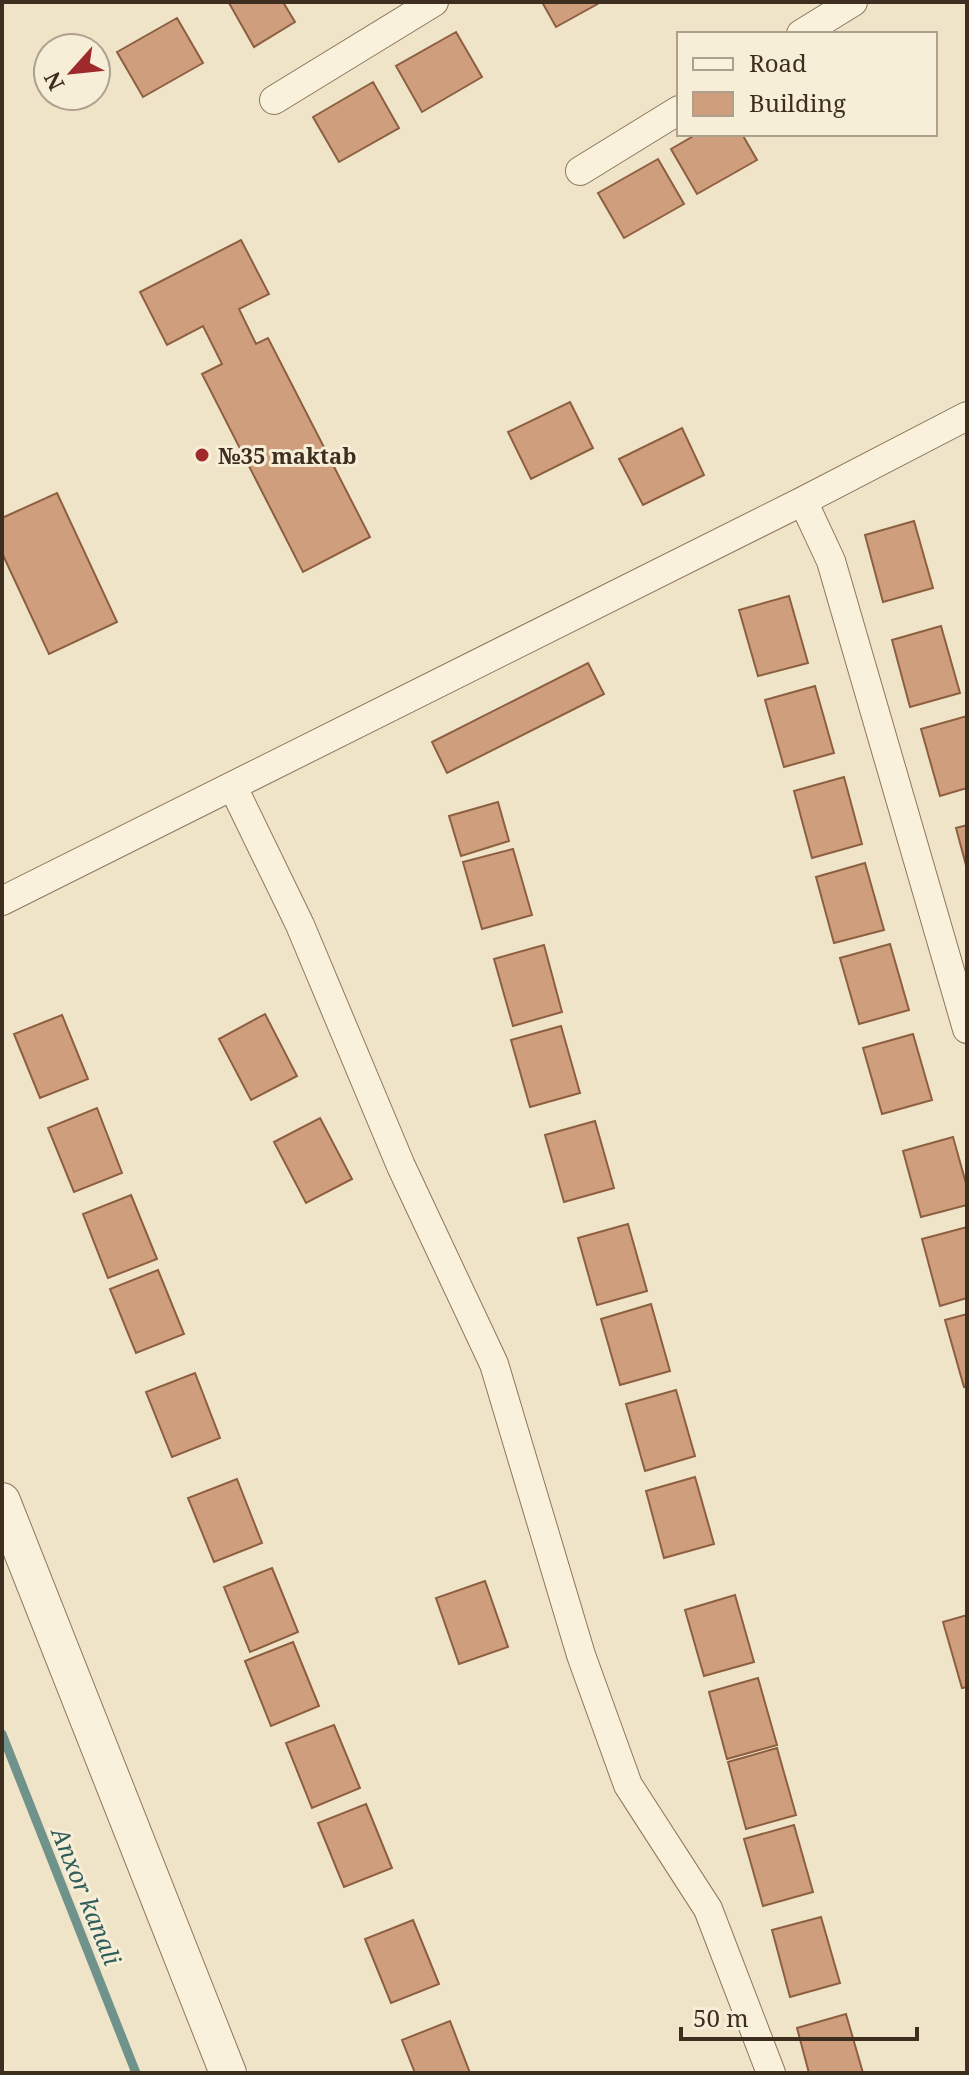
<svg xmlns="http://www.w3.org/2000/svg" width="969" height="2075" viewBox="0 0 969 2075" font-family="'Noto Serif',serif">
<style>
.lines{fill:none;stroke-linecap:round;stroke-linejoin:round}
.stream{stroke:#6f938a;stroke-width:9}
.building{fill:#cf9f7d;stroke:#8d5f41;stroke-width:2}
.minor-casing{stroke:#8d765c;stroke-width:30}
.tertiary-casing{stroke:#8d765c;stroke-width:38}
.minor{stroke:#faf1dc;stroke-width:28}
.tertiary{stroke:#faf1dc;stroke-width:36}
.poi-dot{fill:#9e2a2b;stroke:#f7eed8;stroke-width:3}
.labels{text-anchor:middle;dominant-baseline:central;stroke-width:6;stroke-linejoin:round;paint-order:stroke}
.poi-label{font-size:22px;font-weight:bold;fill:#3d2e20;stroke:#f7eed8;text-anchor:start}
.water-label{font-size:24px;font-style:italic;fill:#2f5d5a;stroke:#f7eed8}
</style>
<rect width="100%" height="100%" fill="#f0e4c8"/>
<g class="lines">
<path class="stream" d="M2,1734L136,2073"/>
</g>
<path class="building" d="M230,2H283L295,22L254,47L229,3Z
M542,2H601L556,27Z
M177,18L203,63L143,97L117,52Z
M456,32L482,77L422,112L396,66Z
M373,82L399,128L339,162L313,117Z
M697,134H742L757,160L697,194L671,149Z
M658,159L684,204L624,238L598,193Z
M241,240L269,294L239,309L256,344L268,338L370,537L303,572L202,374L222,364L203,326L167,345L140,292Z
M570,402L593,448L531,479L508,432Z
M682,428L704,475L643,505L619,459Z
M57,493L117,622L49,654L2,553V518Z
M914,521L933,588L883,602L865,535Z
M789,596L808,663L758,676L739,610Z
M941,626L960,693L910,707L892,640Z
M588,663L604,694L447,773L432,742Z
M815,686L834,753L784,767L765,700Z
M967,716V788L940,796L921,729Z
M844,777L862,844L812,858L794,791Z
M498,802L509,841L461,856L449,816Z
M967,825V869L956,828Z
M513,849L532,915L482,929L463,862Z
M865,863L884,930L834,943L816,877Z
M890,944L909,1010L859,1024L840,958Z
M544,945L562,1012L513,1026L494,959Z
M265,1014L297,1076L251,1100L219,1039Z
M62,1015L88,1079L40,1098L14,1034Z
M561,1026L580,1093L530,1107L511,1040Z
M913,1034L932,1100L882,1114L863,1048Z
M97,1108L122,1173L74,1192L48,1128Z
M320,1118L352,1179L306,1203L274,1142Z
M595,1121L614,1188L564,1202L545,1135Z
M953,1137L967,1187V1205L921,1217L903,1151Z
M131,1195L157,1259L108,1278L83,1214Z
M628,1224L647,1291L597,1305L578,1238Z
M967,1227V1298L940,1306L922,1239Z
M158,1270L184,1334L136,1353L110,1289Z
M651,1304L670,1371L620,1385L601,1319Z
M967,1314V1386L964,1387L945,1320Z
M195,1373L220,1438L172,1457L146,1392Z
M676,1390L695,1456L645,1471L626,1404Z
M695,1477L714,1544L664,1558L646,1491Z
M237,1479L262,1543L214,1562L188,1498Z
M272,1568L298,1632L250,1652L224,1587Z
M485,1581L508,1647L459,1664L436,1598Z
M735,1595L754,1662L704,1676L685,1610Z
M967,1615V1687L962,1688L943,1622Z
M293,1642L319,1706L271,1726L245,1661Z
M758,1678L777,1745L727,1759L709,1692Z
M334,1725L360,1788L312,1808L286,1743Z
M777,1748L796,1815L746,1829L728,1762Z
M366,1804L392,1868L344,1887L318,1823Z
M794,1825L813,1892L763,1906L744,1839Z
M821,1917L840,1983L790,1997L772,1930Z
M413,1920L439,1984L391,2003L365,1939Z
M846,2014L863,2073H809L797,2028Z
M450,2021L470,2073H415L402,2040Z"/>
<g class="lines">
<g class="minor-casing">
<path id="minor" d="M801,34L853,2
M274,100L434,2
M580,171L679,110
M803,501L831,561L967,1029
M233,787L300,925L401,1166L494,1364L581,1655L628,1785L708,1909L771,2073
M2,901L803,501L967,416"/>
</g>
<g class="tertiary-casing">
<path id="tertiary" d="M2,1501L228,2073"/>
</g>
<use href="#minor" class="minor"/>
<use href="#tertiary" class="tertiary"/>
</g>
<circle class="poi-dot" cx="202" cy="455" r="8"/>
<g class="labels">
<g class="poi-label">
<text x="218" y="455">№35 maktab</text>
</g>
<g class="water-label">
<text transform="translate(87 1896) rotate(68)">Anxor kanali</text>
</g>
</g>
<rect width="969" height="2075" fill="none" stroke="#3d2e20" stroke-width="8"/>
<rect x="677" y="32" width="260" height="104" fill="#f7eed8" stroke="#ada18e" stroke-width="2"/>
<rect x="693" y="58" width="40" height="12" fill="#faf1dc" stroke="#ada18e" stroke-width="2"/>
<text x="749" y="72" font-size="24" fill="#3d2e20">Road</text>
<rect x="693" y="92" width="40" height="24" fill="#cf9f7d" stroke="#ada18e" stroke-width="2"/>
<text x="749" y="112" font-size="24" fill="#3d2e20">Building</text>
<g transform="translate(72 72) rotate(243)"><circle r="38" fill="#f7eed8" stroke="#ada18e" stroke-width="2"/>
<path d="M0-6L14 30L0 20L-14 30Z" fill="#9e2a2b"/>
<text y="-12" font-size="22" font-weight="bold" text-anchor="middle" fill="#3d2e20">N</text>
</g>
<path d="M681 2027v12h236v-12" fill="none" stroke="#3d2e20" stroke-width="4"/>
<text x="693" y="2027" font-size="24" fill="#3d2e20" stroke="#f7eed8" stroke-width="6" paint-order="stroke">50 m</text>
</svg>
